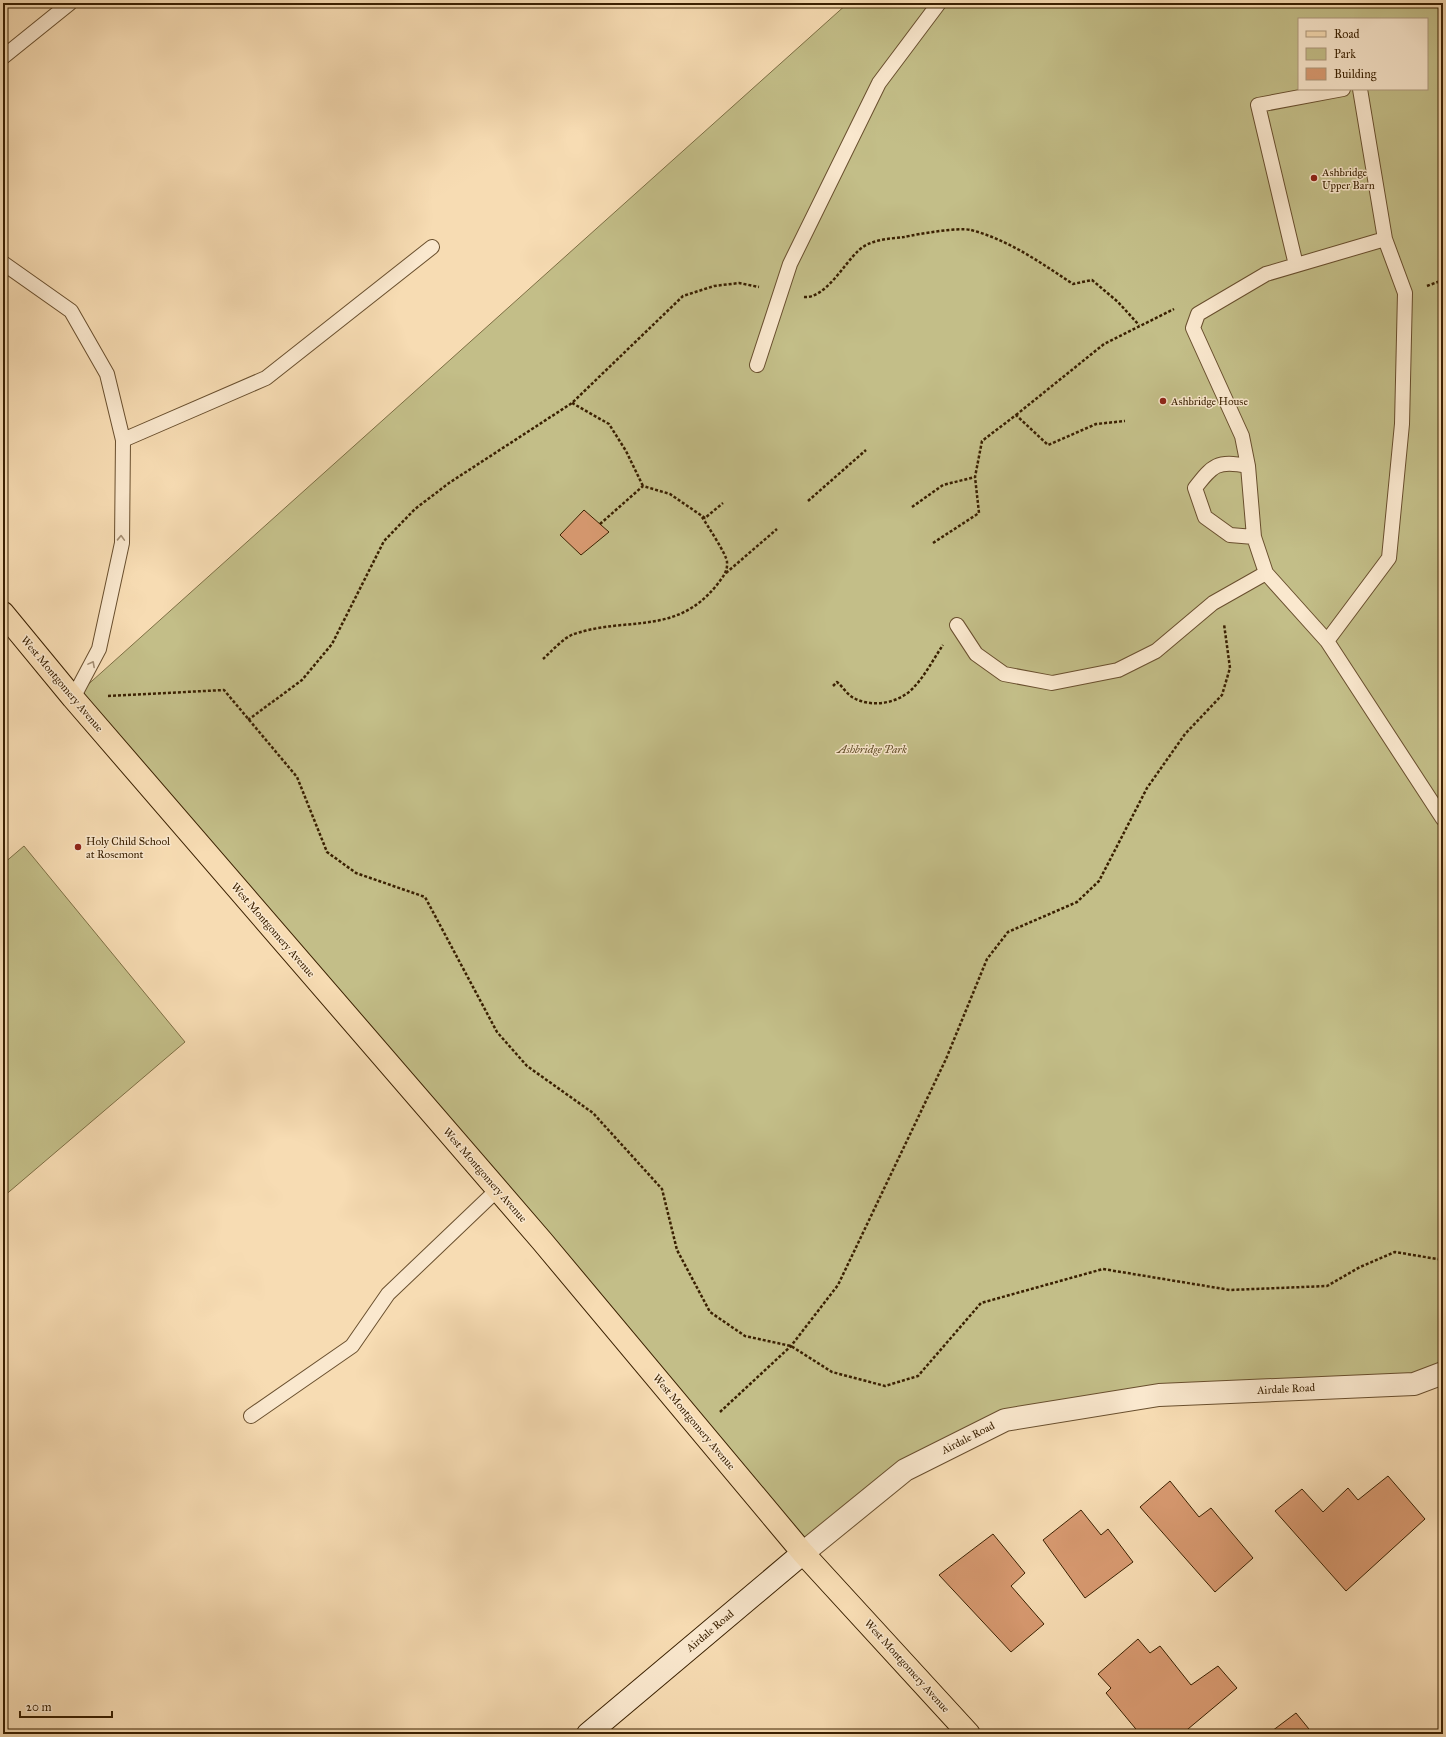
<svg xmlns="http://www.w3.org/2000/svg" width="1446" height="1737" viewBox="0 0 1446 1737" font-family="'IM FELL Great Primer',serif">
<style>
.green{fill:#c3be88;stroke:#7e6f44;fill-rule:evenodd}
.building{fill:#d89a71;stroke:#3a2001}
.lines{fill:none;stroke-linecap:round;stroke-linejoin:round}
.lane-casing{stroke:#694f2e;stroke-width:16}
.street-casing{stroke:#694f2e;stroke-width:24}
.secondary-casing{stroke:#3a2001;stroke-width:24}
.primary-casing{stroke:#3a2001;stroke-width:24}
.path{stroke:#3a2001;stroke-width:2.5;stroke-dasharray:3 2;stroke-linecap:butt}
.lane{stroke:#fae8ce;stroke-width:14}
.street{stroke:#fae8ce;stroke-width:22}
.secondary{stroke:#fae8ce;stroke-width:22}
.primary{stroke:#f7dcb3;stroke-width:22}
.oneway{stroke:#a48e72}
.poi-dot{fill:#8f2418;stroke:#fae8ce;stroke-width:1.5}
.labels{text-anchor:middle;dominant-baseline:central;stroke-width:3;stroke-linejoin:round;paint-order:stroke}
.poi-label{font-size:11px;fill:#3a2001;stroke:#fae8ce;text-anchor:start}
.street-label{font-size:11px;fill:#3a2001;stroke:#fae8ce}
.park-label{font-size:11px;font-style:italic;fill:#634f2a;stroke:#fae8ce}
</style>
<rect width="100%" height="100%" fill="#f7dcb3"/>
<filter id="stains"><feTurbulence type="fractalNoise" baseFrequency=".005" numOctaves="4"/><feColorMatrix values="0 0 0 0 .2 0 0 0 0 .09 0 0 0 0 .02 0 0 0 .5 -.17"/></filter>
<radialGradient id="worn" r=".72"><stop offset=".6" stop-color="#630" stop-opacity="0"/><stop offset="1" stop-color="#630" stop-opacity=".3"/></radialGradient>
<path class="green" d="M848,3H1443V1373L1159,1395L1005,1420L905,1470L803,1553L73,698ZM1299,19H1427V89H1299Z
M24,846L185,1042L3,1197V864Z"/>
<path class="building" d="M584,510L609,532L581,555L560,535Z
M1388,1476L1425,1519L1346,1591L1275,1511L1302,1489L1323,1512L1348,1488L1358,1500Z
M1170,1481L1199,1517L1211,1508L1253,1558L1215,1592L1140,1507Z
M1081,1510L1101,1535L1108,1529L1133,1562L1085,1598L1043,1540Z
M993,1534L1025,1573L1011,1586L1044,1624L1011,1652L939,1575Z
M1138,1639L1150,1653L1160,1646L1191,1685L1218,1666L1237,1688L1182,1734H1140L1106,1693L1111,1688L1098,1674Z
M1296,1713L1313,1734H1268Z"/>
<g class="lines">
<g class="lane-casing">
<path id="lane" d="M3,57L70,3
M1360,89L1385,239
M3,263L71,311L107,374L123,440L266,378L432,247
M1296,265L1258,105L1343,89
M757,365L790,264L879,83L939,3
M1248,466C1217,460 1213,465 1195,488L1205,517L1230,535L1254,537
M1266,573L1254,537L1248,466L1242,436L1193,328L1198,314L1266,274L1385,239L1405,293L1402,424L1389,558L1327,641
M957,625L976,654L1004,674L1052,683L1118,670L1156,651L1213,603L1266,573L1327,641L1443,819
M73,698L99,649L122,543L123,440
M251,1416L352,1346L388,1294L497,1190"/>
</g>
<g class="street-casing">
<path id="street" d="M803,1553L905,1470L1005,1420L1159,1395L1414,1384L1443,1373"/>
</g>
<g class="secondary-casing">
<path id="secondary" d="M588,1734L803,1553"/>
</g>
<g class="primary-casing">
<path id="primary" d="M3,613L73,698L542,1241L803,1553L969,1734"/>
</g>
<path class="path" d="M1427,286L1443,280
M804,297C825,299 844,264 858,251C870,239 889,239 904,237C918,234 959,227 971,230C1009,240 1041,263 1073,284L1092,280L1118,302L1139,325
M572,403L609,424L626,451L643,486
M1016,415L1104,344L1174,309
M808,501L866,450
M912,507L943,485L975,477
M600,524L643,486L670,494L705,518L723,503
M933,543L979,513L975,477L982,441L1016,415L1048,445L1096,424L1125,421
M726,573L777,529
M543,659C552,651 563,638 574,634C628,616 675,636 716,586C722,578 728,572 727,562C727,555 707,525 702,517
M833,686L837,682C842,686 847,694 852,697C872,709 901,703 915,686C926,674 934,658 943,645
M108,696L224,690L297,777L327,852L356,873L425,897L497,1032L527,1066L593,1113L662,1189L677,1250L710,1312L745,1336L791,1346L832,1372L885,1386L918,1376L981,1303L1103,1269L1230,1290L1327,1286L1360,1267L1395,1252L1443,1260
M248,720L302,680L332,644L384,541L415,509L449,483L572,403L683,296L714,286L739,283L759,287
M720,1412L791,1346L838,1285L946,1059L987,959L1008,932L1077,902L1099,881L1147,788L1185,734L1222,695L1230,668L1224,624"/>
<use href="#lane" class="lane"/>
<use href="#street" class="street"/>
<use href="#secondary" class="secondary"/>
<use href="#primary" class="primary"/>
</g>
<defs><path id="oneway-chevron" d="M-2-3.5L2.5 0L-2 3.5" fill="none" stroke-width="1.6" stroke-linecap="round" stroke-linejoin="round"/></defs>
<g class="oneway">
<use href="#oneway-chevron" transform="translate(121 538) rotate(-88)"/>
<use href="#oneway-chevron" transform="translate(92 664) rotate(-62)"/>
</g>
<g class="poi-dot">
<circle cx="1314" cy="178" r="4"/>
<circle cx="1163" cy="401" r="4"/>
<circle cx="78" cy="847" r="4"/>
</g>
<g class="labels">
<g class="poi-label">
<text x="1322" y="172">Ashbridge<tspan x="1322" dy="13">Upper Barn</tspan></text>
<text x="1171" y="401">Ashbridge House</text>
<text x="86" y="841">Holy Child School<tspan x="86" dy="13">at Rosemont</tspan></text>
</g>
<g class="street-label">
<text transform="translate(62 684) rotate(50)">West Montgomery Avenue</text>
<text transform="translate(273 930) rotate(49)">West Montgomery Avenue</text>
<text transform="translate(485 1175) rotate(49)">West Montgomery Avenue</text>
<text transform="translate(1286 1389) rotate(-3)">Airdale Road</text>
<text transform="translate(694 1422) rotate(50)">West Montgomery Avenue</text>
<text transform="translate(968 1438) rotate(-27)">Airdale Road</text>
<text transform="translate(710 1631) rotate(-40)">Airdale Road</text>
<text transform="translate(907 1666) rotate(48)">West Montgomery Avenue</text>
</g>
<g class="park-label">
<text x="872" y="749">Ashbridge Park</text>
</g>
</g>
<rect width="1446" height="1737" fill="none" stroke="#f7dcb3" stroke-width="16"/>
<rect x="4" y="4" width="1438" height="1729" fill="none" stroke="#3a2001" stroke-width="2"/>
<rect x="8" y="8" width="1430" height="1721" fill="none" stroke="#3a2001"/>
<rect x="1298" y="18" width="130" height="72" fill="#fae8ce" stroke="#ad987c"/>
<rect x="1306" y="31" width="20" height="6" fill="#f7dcb3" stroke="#ad987c"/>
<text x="1334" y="38" font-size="12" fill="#3a2001">Road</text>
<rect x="1306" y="48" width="20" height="12" fill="#c3be88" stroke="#ad987c"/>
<text x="1334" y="58" font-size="12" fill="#3a2001">Park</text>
<rect x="1306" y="68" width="20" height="12" fill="#d89a71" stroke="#ad987c"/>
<text x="1334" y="78" font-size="12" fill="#3a2001">Building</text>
<path d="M20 1711v6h92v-6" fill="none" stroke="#3a2001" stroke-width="2"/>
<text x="26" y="1711" font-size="12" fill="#3a2001" stroke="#fae8ce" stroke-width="3" paint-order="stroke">20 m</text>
<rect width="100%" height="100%" filter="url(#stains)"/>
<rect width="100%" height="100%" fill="url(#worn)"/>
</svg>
